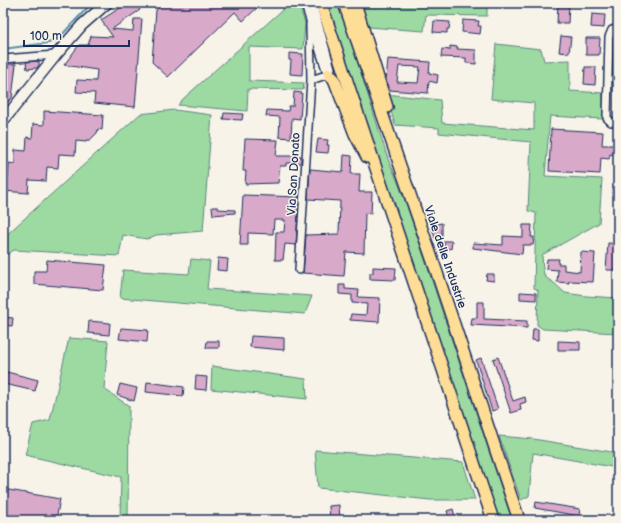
<svg xmlns="http://www.w3.org/2000/svg" width="621" height="523" viewBox="0 0 621 523" font-family="'Balsamiq Sans',sans-serif">
<style>
.green{fill:#9ddaa2;stroke:#5c8480}
.lines{fill:none;stroke-linecap:round;stroke-linejoin:round}
.stream{stroke:#5890ab;stroke-width:2}
.building{fill:#d9a9c9;stroke:#1b2f5e;fill-rule:evenodd}
.street-casing{stroke:#1b2f5e;stroke-width:10}
.secondary-casing{stroke:#1b2f5e;stroke-width:13}
.primary-casing{stroke:#1b2f5e;stroke-width:14}
.street{stroke:#f7f3e8;stroke-width:7}
.secondary{stroke:#f7f3e8;stroke-width:10}
.primary{stroke:#fedd96;stroke-width:11}
.labels{text-anchor:middle;dominant-baseline:central;stroke-width:3;stroke-linejoin:round;paint-order:stroke}
.street-label{font-size:12px;fill:#1b2f5e;stroke:#f7f3e8}
</style>
<rect width="100%" height="100%" fill="#f7f3e8"/>
<filter id="ink" filterUnits="userSpaceOnUse"><feTurbulence type="fractalNoise" baseFrequency=".025" numOctaves="2"/><feDisplacementMap in="SourceGraphic" scale="8" xChannelSelector="R" yChannelSelector="G"/><feConvolveMatrix kernelMatrix="1 2 1 2 8 2 1 2 1" color-interpolation-filters="sRGB"/></filter>
<g filter="url(#ink)">
<path class="green" d="M290,3H298L305,23L303,49L249,47V81L304,83L303,90L248,89L247,111L178,105L183,99Z
M327,3H339L388,159L395,175L407,206L512,520H498Z
M360,3H487V16L426,15L424,31L368,27Z
M496,44L541,49L544,61L570,60V91L603,93V119L550,116L545,176L602,179L599,223L542,255L543,270L545,277L554,283L565,293L586,296L618,298V333L543,329L537,325L538,290L534,288L536,213L528,211L531,142L439,133V128L395,125L386,94L440,100L442,123L534,130V103L491,99Z
M174,110L212,115L203,231L156,235L147,239L123,235L119,256L14,250L3,257V238L140,114Z
M191,259L210,261L207,289L312,296L305,314L120,298L123,270L189,274Z
M69,338L108,341L104,389L129,406L128,520H120L121,477L25,455L33,424L50,420Z
M212,366L306,379L307,399L211,389Z
M499,436L533,439L618,453V468L533,453L529,496L521,500Z
M315,450L463,462L475,500H430L318,488Z"/>
<g class="lines">
<path class="stream" d="M3,49L48,43L57,40L89,6L93,3"/>
</g>
<path class="building" d="M128,3H135L140,10L112,29L133,31L134,19H142L135,107L94,103L95,93L76,92L77,80L96,81L97,70L64,65L79,45H88L91,36L113,37L101,20Z
M164,3H262L243,21L235,12L168,77L152,62L156,10Z
M558,3L569,4L568,23H557Z
M592,14L605,15L604,28L591,27Z
M463,20L479,21L478,26H481L480,34L462,32Z
M434,21L450,22L449,29H447V33L433,32Z
M561,36L571,37L569,53L559,52Z
M586,38H600L599,55H586Z
M450,46L458,47L457,49L476,50V64L466,63V58L441,57L442,49L450,50Z
M289,53L303,54L302,75L290,74L291,60H289Z
M388,59L430,62L429,73L438,75L437,83L429,81L428,93L389,90L386,80ZM399,66L420,67L418,83L397,82Z
M39,61V65L37,68L27,69L26,62Z
M3,64H16L12,98L3,106V91L6,74H3Z
M585,67H596L595,85L584,84Z
M294,92L302,93L300,119L292,118L291,138L279,137L280,117L266,116L267,110L288,111L289,106H293Z
M44,111L103,115L102,130L98,129L97,133L90,140H86V142L76,141L75,155L59,154L58,168L47,167L46,181L29,180L28,193L3,191V177L8,178L9,163L15,164V150L26,151L27,137L32,138L33,124L44,125Z
M224,113L243,114L242,120L223,119Z
M551,129L603,132L602,145H618V155L610,154L609,159L601,158L600,174L549,171Z
M245,139L278,140L276,156H301V163H286V166H280L278,183L245,184L246,171H243Z
M318,139L328,140L327,145H329L328,153L316,152Z
M344,155L352,156L351,174H360L359,192H372L371,214L365,213L364,253L346,252L344,276L303,273L306,235L339,234L340,201L308,199L310,169L343,172Z
M243,195L299,197L296,245L285,244L283,260H275L276,232H284L285,220H274L273,234L248,233V245H240Z
M212,207H218V209L235,210V213L213,215Z
M442,223V238H435L431,225Z
M523,225H532L531,237H534L533,245H523L522,254L473,248V243L503,245V236L523,237Z
M444,241H452L451,249L444,248Z
M608,243L618,244V270H606Z
M581,252L595,253L593,282L569,281V283L557,282L558,270L546,269L547,259H559L558,264H564V270L580,272Z
M218,258L228,259L227,271L217,270Z
M47,260L106,265L103,290L34,284V271H46Z
M373,267L396,268L395,280L370,279V273H373Z
M487,274H494V281L486,280Z
M339,285H345V289L359,290L358,297L380,298L379,322L350,320L351,314L366,315L367,304L352,303V295L339,294Z
M520,292L536,293V300L520,299Z
M477,302H484V319L527,321V328L471,325L472,318H477Z
M3,317L13,318L12,326L3,325Z
M89,321L110,323L109,335L88,333Z
M121,328L148,330L147,342L119,339Z
M533,329H538V341L532,340Z
M251,336L284,338V350L250,347Z
M207,341H219V348H206Z
M558,341L580,342V350H558Z
M498,357L513,401L525,397L526,402L520,404L521,410L511,413L493,359Z
M481,358L498,409L492,411L476,360Z
M7,372L38,380L35,391L4,384Z
M196,376L207,377L206,390L195,389Z
M147,382L184,387L183,396L146,392Z
M120,384L137,388L134,401L117,395Z
M3,489L60,499L56,520H3Z
M536,502L580,509L579,516L535,508Z
M339,505L340,520H330L329,506Z
M453,509L456,520H450L447,511Z"/>
<g class="lines">
<g class="street-casing">
<path id="street" d="M618,28L612,30L609,37L607,118L611,122H618
M3,59L56,55
M311,80L329,74L331,68L312,3
M299,270L311,80L310,24"/>
</g>
<g class="secondary-casing">
<path id="secondary" d="M306,3L329,74
M3,121L56,55L82,25L107,3"/>
</g>
<g class="primary-casing">
<path id="primary" d="M321,3L493,520
M344,3L437,273L519,520
M355,3L387,107
M329,74L334,79L355,134L367,157"/>
</g>
<use href="#street" class="street"/>
<use href="#secondary" class="secondary"/>
<use href="#primary" class="primary"/>
</g>
</g>
<g class="labels">
<g class="street-label">
<text transform="translate(294 174) rotate(-87)">Via San Donato</text>
<text transform="translate(445 257) rotate(71)">Viale delle Industrie</text>
</g>
</g>
<rect width="621" height="523" fill="none" stroke="#f7f3e8" stroke-width="16"/>
<rect x="8" y="8" width="605" height="507" fill="none" stroke="#1b2f5e" stroke-width="1.5" filter="url(#ink)"/>
<path d="M24 40v6h105v-6" fill="none" stroke="#1b2f5e" stroke-width="2"/>
<text x="30" y="40" font-size="12" fill="#1b2f5e" stroke="#f7f3e8" stroke-width="3" paint-order="stroke">100 m</text>
</svg>
